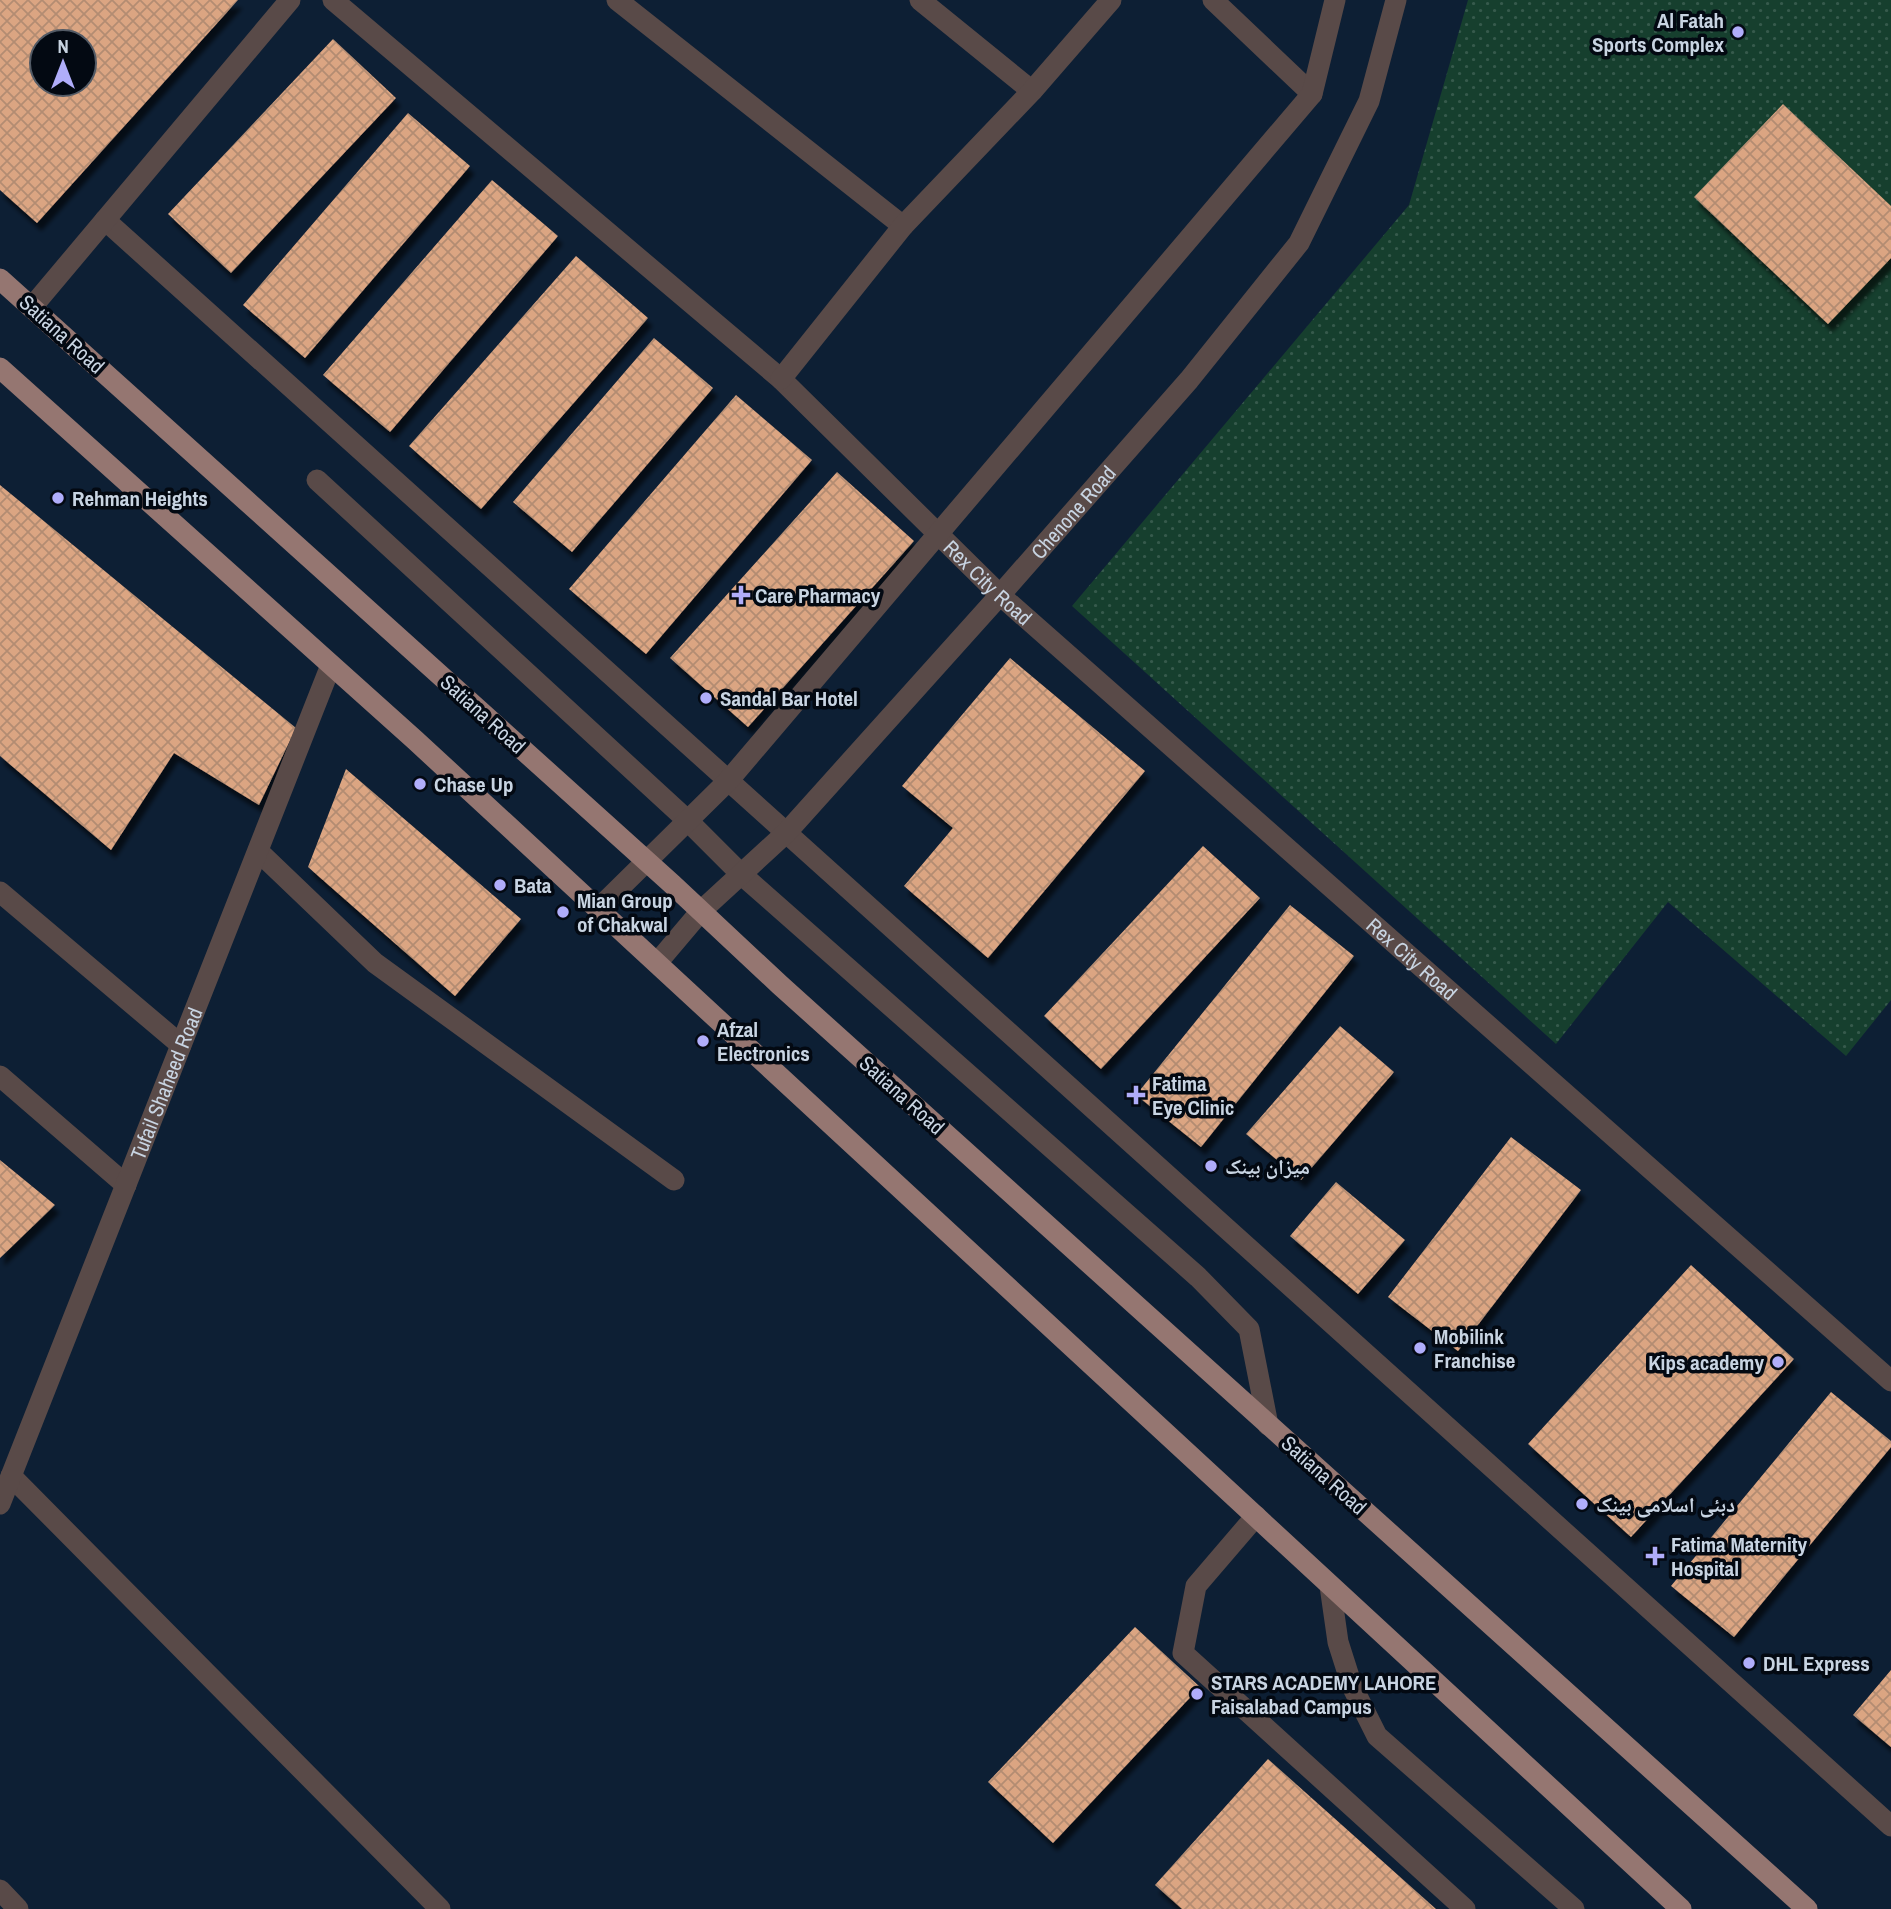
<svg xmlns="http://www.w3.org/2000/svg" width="1891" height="1909" viewBox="0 0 1891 1909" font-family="'Archivo Narrow','Noto Naskh Arabic',sans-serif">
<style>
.park{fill:url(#park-dots)}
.building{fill:url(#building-cross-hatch);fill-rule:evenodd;filter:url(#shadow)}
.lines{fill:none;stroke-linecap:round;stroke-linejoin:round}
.minor{stroke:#594a48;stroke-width:21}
.major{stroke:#957671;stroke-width:21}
.poi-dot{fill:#b0adfa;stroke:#030912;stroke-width:2.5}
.labels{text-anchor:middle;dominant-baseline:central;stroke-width:7;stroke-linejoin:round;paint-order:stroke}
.poi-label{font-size:21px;font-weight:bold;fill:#c8d4e2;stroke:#030912;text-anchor:start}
.street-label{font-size:21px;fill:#c8d4e2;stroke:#030912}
</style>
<defs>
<pattern id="park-dots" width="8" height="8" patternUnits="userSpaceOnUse" patternTransform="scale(1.75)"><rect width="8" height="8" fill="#163f2e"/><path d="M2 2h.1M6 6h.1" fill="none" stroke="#365a4c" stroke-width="1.8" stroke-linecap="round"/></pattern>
<pattern id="building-cross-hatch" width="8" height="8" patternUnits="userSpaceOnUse" patternTransform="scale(1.75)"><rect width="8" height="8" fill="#dba582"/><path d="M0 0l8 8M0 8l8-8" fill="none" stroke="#b38c72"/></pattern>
<filter id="shadow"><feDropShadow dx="4.5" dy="8" stdDeviation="2" flood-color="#0009"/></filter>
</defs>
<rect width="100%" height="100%" fill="#0d1f34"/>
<path class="park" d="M1468,0H1891V1000L1846,1056L1668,902L1556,1044L1072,606L1409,205Z"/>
<path class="building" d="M0,0H238L37,223L0,190ZM42,42H84V84H42Z
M333,39L396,98L231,273L168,214Z
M1783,104L1891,206V258L1828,324L1694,197Z
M408,113L470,166L305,358L243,305Z
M492,180L558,236L390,432L323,375Z
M576,256L648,318L481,509L409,446Z
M654,338L713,388L572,552L513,502Z
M736,395L812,460L646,654L569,589Z
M837,472L914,541L748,727L670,658Z
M0,485L296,728L259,805L174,753L111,850L0,756Z
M1010,658L1145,771L988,958L904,886L953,828L902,786Z
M346,769L521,919L455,996L308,867Z
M1203,846L1260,898L1101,1069L1044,1016Z
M1290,905L1354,956L1201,1147L1136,1095Z
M1340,1026L1394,1072L1301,1180L1246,1134Z
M1511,1137L1581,1190L1458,1351L1388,1297Z
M0,1160L55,1205L0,1258Z
M1336,1182L1405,1240L1358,1294L1290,1236Z
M1691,1265L1794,1359L1631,1537L1528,1444Z
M1831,1392L1891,1441V1447L1734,1637L1671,1586Z
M1135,1627L1200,1687L1053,1843L988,1782Z
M1891,1670V1747L1853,1715Z
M1268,1759L1436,1909H1182L1155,1885Z"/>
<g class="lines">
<g class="minor">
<path id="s1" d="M333,0L781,379L1000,595L1891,1381"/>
<path d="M617,0L903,226"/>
<path d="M920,0L1032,91"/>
<path d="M1213,0L1312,94"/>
<path d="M105,220L1891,1826"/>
<path d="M32,307L290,0"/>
<path d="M781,379L903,226L1032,91L1111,0"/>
<path d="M317,480L687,820L741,874L1198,1277L1249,1329L1268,1425"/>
<path d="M258,851L375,963L674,1180"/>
<path d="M0,892L181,1045"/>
<path d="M598,909L728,781L1312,94L1335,0"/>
<path id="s2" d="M657,963L701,911L787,832L1000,595L1189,380L1299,243L1369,101L1396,0"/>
<path d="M0,1076L126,1185"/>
<path d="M11,1476L440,1909"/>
<path id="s3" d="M0,1504L331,665"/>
<path d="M1256,1516L1196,1586L1183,1653L1465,1909"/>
<path d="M1330,1586L1338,1642L1352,1686L1377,1736L1574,1909"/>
<path d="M0,1890L18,1909"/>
</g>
<path class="major" d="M0,279L672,884L780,985L1807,1909
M0,368L415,740L1681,1909"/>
</g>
<g class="poi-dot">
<circle cx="1738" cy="32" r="7"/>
<circle cx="58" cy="498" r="7"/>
<path d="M737.5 584.5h7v7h7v7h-7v7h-7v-7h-7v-7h7z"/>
<circle cx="706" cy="698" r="7"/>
<circle cx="420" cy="784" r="7"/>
<circle cx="500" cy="885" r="7"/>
<circle cx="563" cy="912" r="7"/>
<circle cx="703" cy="1041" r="7"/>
<path d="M1132.5 1084.5h7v7h7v7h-7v7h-7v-7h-7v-7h7z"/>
<circle cx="1211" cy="1166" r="7"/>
<circle cx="1420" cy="1348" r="7"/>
<circle cx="1778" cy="1362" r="7"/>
<circle cx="1582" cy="1504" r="7"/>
<path d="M1651.5 1545.5h7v7h7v7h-7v7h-7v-7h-7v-7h7z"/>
<circle cx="1749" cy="1663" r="7"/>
<circle cx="1197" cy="1694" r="7"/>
</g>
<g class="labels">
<g class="poi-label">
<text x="1724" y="20" text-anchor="end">Al Fatah<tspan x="1724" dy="24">Sports Complex</tspan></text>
<text x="72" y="498">Rehman Heights</text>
<text x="755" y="595">Care Pharmacy</text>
<text x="720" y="698">Sandal Bar Hotel</text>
<text x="434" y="784">Chase Up</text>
<text x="514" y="885">Bata</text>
<text x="577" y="900">Mian Group<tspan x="577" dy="24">of Chakwal</tspan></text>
<text x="717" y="1029">Afzal<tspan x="717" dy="24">Electronics</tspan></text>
<text x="1152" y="1083">Fatima<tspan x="1152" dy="24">Eye Clinic</tspan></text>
<text x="1225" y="1166">میزان بینک</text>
<text x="1434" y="1336">Mobilink<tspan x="1434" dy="24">Franchise</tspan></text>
<text x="1764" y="1362" text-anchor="end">Kips academy</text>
<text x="1596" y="1504">دبئی اسلامی بینک</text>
<text x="1671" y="1544">Fatima Maternity<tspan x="1671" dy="24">Hospital</tspan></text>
<text x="1763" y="1663">DHL Express</text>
<text x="1211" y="1682">STARS ACADEMY LAHORE<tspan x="1211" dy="24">Faisalabad Campus</tspan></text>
</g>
<g class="street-label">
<text transform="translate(62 334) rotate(42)">Satiana Road</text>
<text stroke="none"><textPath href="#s2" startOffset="614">Chenone Road</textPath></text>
<text stroke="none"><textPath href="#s1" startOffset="877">Rex City Road</textPath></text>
<text transform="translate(483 714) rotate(42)">Satiana Road</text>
<text stroke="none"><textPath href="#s1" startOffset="1444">Rex City Road</textPath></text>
<text stroke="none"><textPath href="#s3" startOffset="452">Tufail Shaheed Road</textPath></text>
<text transform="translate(902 1095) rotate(42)">Satiana Road</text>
<text transform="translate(1324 1475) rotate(42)">Satiana Road</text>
</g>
</g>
<g transform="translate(63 63)"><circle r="33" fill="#030912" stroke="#525a65" stroke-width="2"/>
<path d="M0-5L12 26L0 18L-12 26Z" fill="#b0adfa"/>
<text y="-10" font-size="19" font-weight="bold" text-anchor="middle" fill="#c8d4e2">N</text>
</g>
</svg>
